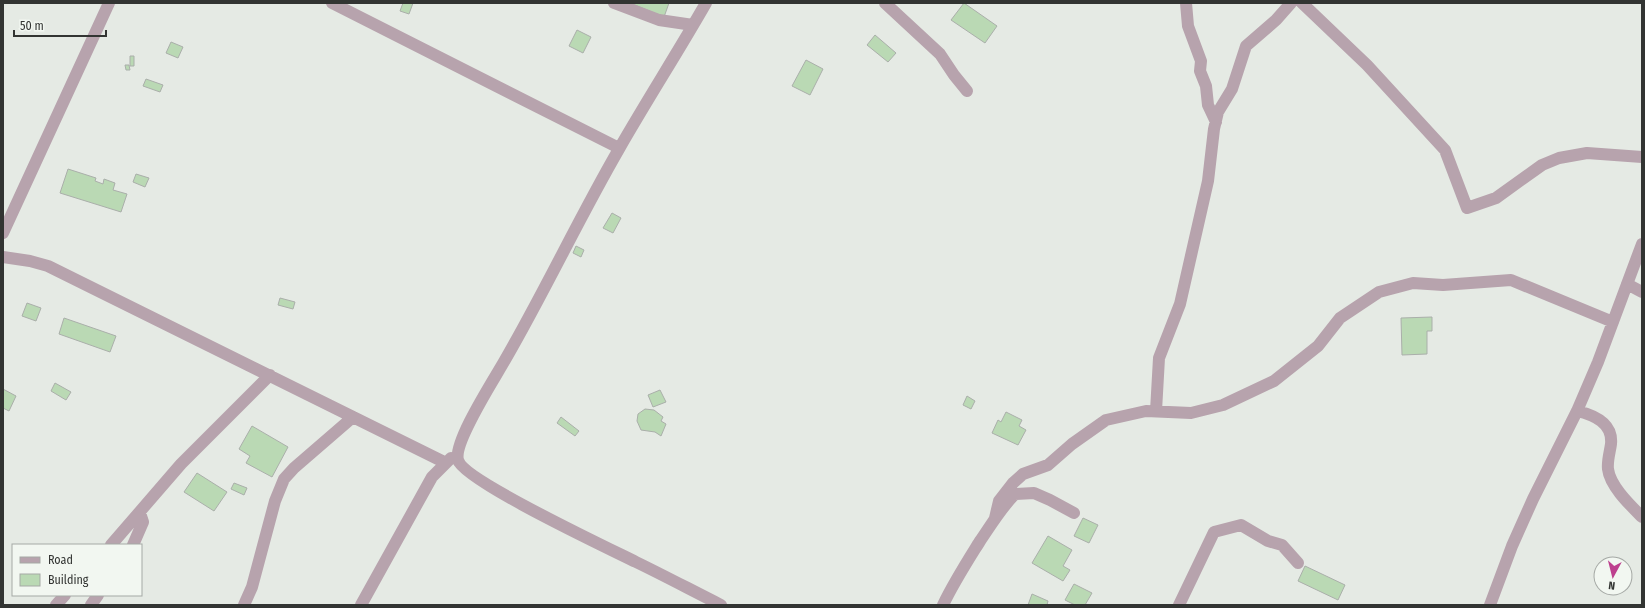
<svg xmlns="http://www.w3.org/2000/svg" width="1645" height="608" viewBox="0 0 1645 608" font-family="'Fira Sans Condensed',sans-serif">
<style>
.building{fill:#bad9b4;stroke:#aaafaa}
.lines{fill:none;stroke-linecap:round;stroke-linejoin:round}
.street{stroke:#b7a3ad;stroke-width:12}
</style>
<rect width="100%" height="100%" fill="#e5eae4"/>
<path class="building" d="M403,3H413L409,14L400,11Z
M630,3H669L664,17Z
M964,3L997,26L985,43L951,20Z
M577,30L591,37L583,53L569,46Z
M875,35L896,53L888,62L867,45Z
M171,42L183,47L178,58L166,53Z
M130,56H134V66H130Z
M806,60L823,69L810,95L792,86Z
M125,65H129L130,70H126Z
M146,79L163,85L160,92L143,86Z
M68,169L96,178L95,181L103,184L104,179L115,183L113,190L127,194L121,212L60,193Z
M136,174L149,178L145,187L133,182Z
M612,213L621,218L613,233L603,228Z
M576,246L584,250L581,257L573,253Z
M280,298L295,302L293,309L278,305Z
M27,303L41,308L36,321L22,316Z
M1432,317V331H1427V354L1402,355L1401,318Z
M64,318L116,336L110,352L59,334Z
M55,383L71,392L66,400L51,391Z
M3,389L16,396L9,411L3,408Z
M660,390L666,402L653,407L648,395Z
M967,396L975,401L971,409L963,405Z
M645,409L654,410L663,417L661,421L666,424L661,436L655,432L641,430L637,421L638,414Z
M1006,412L1022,420L1019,426L1026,430L1018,445L992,433L998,420L1001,422Z
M561,417L579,431L575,436L557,423Z
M252,426L288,447L272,477L246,463L250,456L239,449Z
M197,473L227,492L214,511L184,492Z
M234,483L247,488L244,495L231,489Z
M1083,518L1098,525L1089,543L1074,536Z
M1048,536L1072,550L1063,566L1070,570L1063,581L1032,563Z
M1305,566L1345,585L1338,600L1298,581Z
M1074,584L1092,593L1085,605H1075L1065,600Z
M1032,594L1048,601L1047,605H1028Z"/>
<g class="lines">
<path class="street" d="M332,3L619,148
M614,3L659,20L693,25
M706,3C678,52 647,100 619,149C579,218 545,291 505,360C495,378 453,442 458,460C463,480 610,549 636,562C665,576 693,591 721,605
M885,3L940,54L954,75L967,91
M1186,3L1188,26L1201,61L1200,71L1206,86L1208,105L1216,122
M1302,3L1367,65L1445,150L1467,208L1496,198L1542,165L1559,158L1587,153L1642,157
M3,233L109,3
M3,257L30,261L48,266L446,463
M1627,284L1642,292
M1156,411L1159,358L1180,304L1208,181L1214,129L1218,112L1232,89L1246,46L1276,20L1291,3
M1577,411C1594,415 1613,423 1611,444C1610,452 1607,461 1608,469C1610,486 1630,505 1642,517
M995,518L999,501L1013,483L1023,474L1048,465L1072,444L1106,420L1146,411L1191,413L1223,405L1274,381L1318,346L1340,318L1379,292L1413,283L1443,285L1511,280L1613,322
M111,545L181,464L270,375
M133,545L143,522L140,513
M56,605L65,595
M91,605L98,595
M244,605L252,587L275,501L284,479L294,468L353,417
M361,605L432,477L451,458
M943,605C954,582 967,562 980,541C991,525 1001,508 1015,494L1034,493L1050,500L1074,513
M1179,605L1214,532L1241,525L1268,541L1282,545L1298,563
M1490,605L1512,546L1533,499L1577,411L1598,362L1642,244"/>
</g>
<rect width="1645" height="608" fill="none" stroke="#323432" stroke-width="8"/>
<rect x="12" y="544" width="130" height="52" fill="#f2f7f1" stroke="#a5a9a5"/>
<rect x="20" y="557" width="20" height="6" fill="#b7a3ad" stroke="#a5a9a5"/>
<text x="48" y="564" font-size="12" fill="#323432">Road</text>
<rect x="20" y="574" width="20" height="12" fill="#bad9b4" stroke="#a5a9a5"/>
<text x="48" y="584" font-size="12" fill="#323432">Building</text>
<g transform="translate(1613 576) rotate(187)"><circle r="19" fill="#f2f7f1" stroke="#a5a9a5"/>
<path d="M0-3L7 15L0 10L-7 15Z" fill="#bd408e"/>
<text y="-6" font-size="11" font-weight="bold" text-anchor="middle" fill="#323432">N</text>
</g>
<path d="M14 30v6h92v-6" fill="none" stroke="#323432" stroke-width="2"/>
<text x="20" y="30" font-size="12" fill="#323432" stroke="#f2f7f1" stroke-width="3" paint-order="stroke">50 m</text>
</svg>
